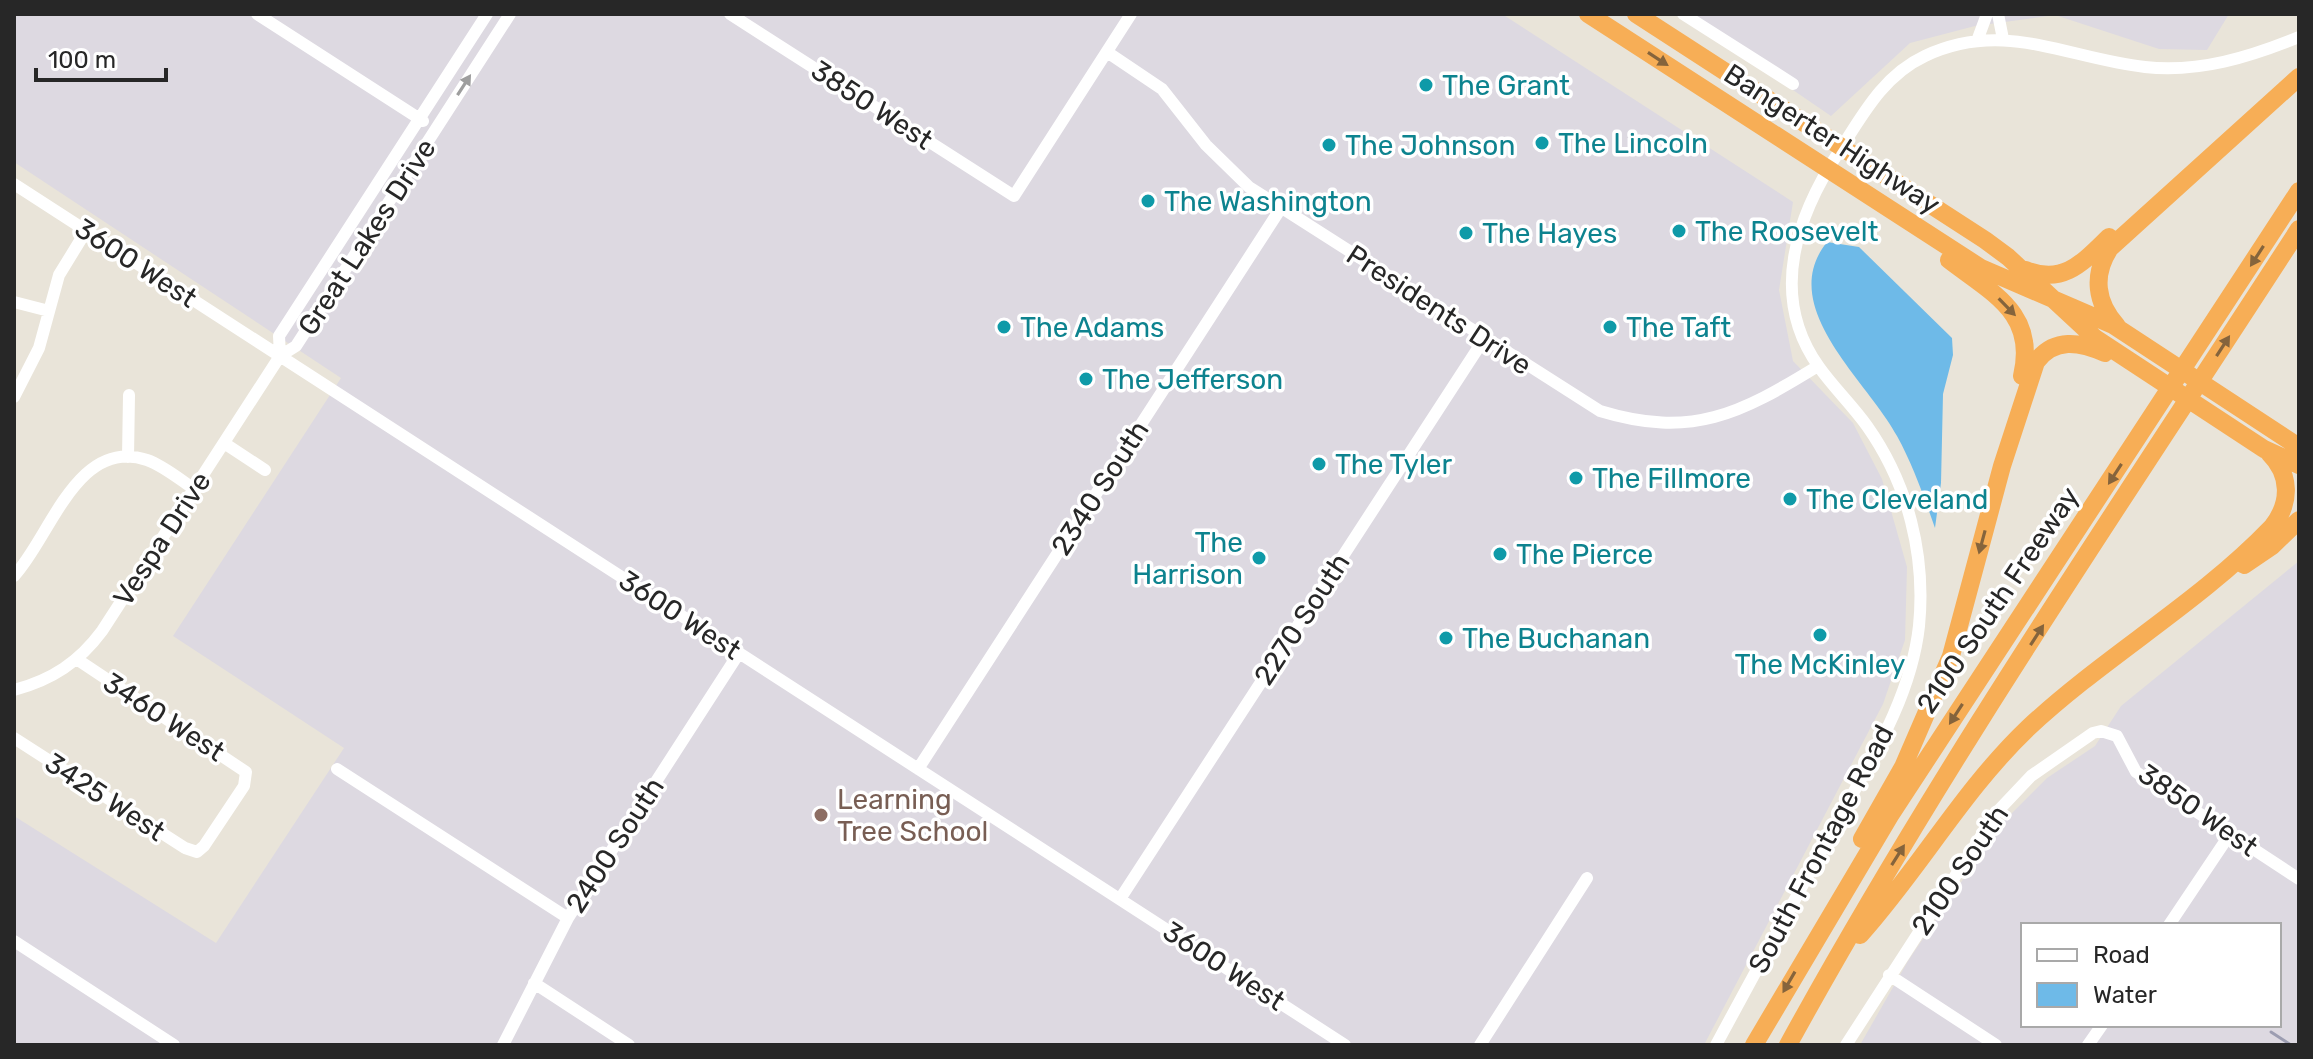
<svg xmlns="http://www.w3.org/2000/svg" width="2313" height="1059" viewBox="0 0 2313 1059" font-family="Rubik,sans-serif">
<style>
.industrial{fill:#ddd9e1;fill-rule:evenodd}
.water{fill:#6ebae8}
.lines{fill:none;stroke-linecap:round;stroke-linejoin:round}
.minor{stroke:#fff;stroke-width:12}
.highway{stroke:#f7ae56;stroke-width:18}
.rail{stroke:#9c9db1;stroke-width:3}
.oneway{fill:#85643c}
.oneway2{fill:#9e9e9e}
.culture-dot{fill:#0f9aa8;stroke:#fff;stroke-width:3}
.education-dot{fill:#8d6e63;stroke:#fff;stroke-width:3}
.labels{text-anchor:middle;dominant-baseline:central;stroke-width:7;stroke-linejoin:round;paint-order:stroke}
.culture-label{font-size:28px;fill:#0d838f;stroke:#fff;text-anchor:start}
.street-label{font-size:28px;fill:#272727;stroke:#fff}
.education-label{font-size:28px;fill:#785e54;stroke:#fff;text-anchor:start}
</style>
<rect width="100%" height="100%" fill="#e9e4d9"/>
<path class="industrial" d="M14,14H1502L1793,202L1779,290L1793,361L1853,423L1882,479L1907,567L1905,640L1883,704L1704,1045H14V816L216,943L344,748L173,636L341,378L14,162Z
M1682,14H2229L2207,50L2159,49L2055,15L1975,26L1910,43L1831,116Z
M2299,561V1045H1860L1908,961L1999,826L2047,778L2095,746L2121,706ZM2023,925H2279V1025H2023Z"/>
<path class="water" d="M1827,242L1859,247L1952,338L1953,355L1943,394L1941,483L1935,528C1924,497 1913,465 1897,436C1868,381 1775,307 1827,242Z"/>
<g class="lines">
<path class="minor" d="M257,14L423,121
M730,14L1014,196L1131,14
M1683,14L1793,84
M1998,14L2003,39
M1977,41L1987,14
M1107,52L1162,89L1206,145L1249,187L1600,411C1692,439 1740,414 1818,366
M14,184L1345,1045
M14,302L49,311
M280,356L279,336L487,14
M14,397L39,348L59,275L86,231
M224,443L265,470
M128,457L129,395
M14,576C50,538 77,436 147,460C164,466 179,479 194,489
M14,690C52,680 79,662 102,631L280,356L296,346L510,14
M14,738L185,848L197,852L204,846L244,786L246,772L78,660
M337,769L568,918
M918,769L1281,208
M1120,899L1484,339
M2169,925L2230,834
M14,941L174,1045
M1889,975L1996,1045
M534,983L629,1045
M503,1045L568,918L739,653
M1480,1045L1587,878
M1716,1045C1754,974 1793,904 1831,833C1866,768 1911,700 1919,626C1926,555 1908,484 1867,426C1852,405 1834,388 1819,367C1768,296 1797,215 1840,150C1863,114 1884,75 1925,56C2004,19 2066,58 2145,67C2199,73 2250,57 2299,37
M1846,1045L1996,813L2031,776L2093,733L2101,731L2117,736L2136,772L2299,879
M2088,1045L2102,1025"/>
<path class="highway" d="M1588,14L1981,268L2113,325L2299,447
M1636,14L1985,240L2008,257L2095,338L2264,449L2299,465
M1949,260C1993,294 2037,313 2022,376
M2026,270C2064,285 2083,262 2109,237
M2117,326C2096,303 2092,275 2110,248L2299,77
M2244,565L2272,546L2299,520
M1862,839L1903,767L1951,656L2002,466L2036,362C2054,337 2080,342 2105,353
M1860,935C1920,868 1963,790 2028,728C2105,656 2199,603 2272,527C2291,503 2291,475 2269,453
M1754,1045L1891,814L2299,191
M1788,1045C1942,764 2125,498 2299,229"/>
<path class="rail" d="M2271,1032L2291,1045"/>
</g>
<defs><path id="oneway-solid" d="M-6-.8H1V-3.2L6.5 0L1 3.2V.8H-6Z" transform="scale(2)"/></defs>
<g class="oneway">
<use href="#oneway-solid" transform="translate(1658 59) rotate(33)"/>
<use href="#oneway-solid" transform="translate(2257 256) rotate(123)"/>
<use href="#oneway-solid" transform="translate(2007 307) rotate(46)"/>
<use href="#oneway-solid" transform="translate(2223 346) rotate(-57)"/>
<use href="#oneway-solid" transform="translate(2115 474) rotate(123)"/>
<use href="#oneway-solid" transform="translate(1982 542) rotate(105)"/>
<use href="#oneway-solid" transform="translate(2037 635) rotate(-57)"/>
<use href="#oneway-solid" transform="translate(1956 714) rotate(123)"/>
<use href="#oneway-solid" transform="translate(1898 855) rotate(-58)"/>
<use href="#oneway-solid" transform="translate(1789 982) rotate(120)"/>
</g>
<use class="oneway2" href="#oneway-solid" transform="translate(464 85) rotate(-57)"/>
<g class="culture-dot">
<circle cx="1426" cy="85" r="8"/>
<circle cx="1542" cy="143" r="8"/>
<circle cx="1329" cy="145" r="8"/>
<circle cx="1148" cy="201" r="8"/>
<circle cx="1679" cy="231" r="8"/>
<circle cx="1466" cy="233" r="8"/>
<circle cx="1004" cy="327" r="8"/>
<circle cx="1610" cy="327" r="8"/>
<circle cx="1086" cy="379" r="8"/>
<circle cx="1319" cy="464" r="8"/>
<circle cx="1576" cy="478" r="8"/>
<circle cx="1790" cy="499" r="8"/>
<circle cx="1500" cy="554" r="8"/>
<circle cx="1259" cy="558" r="8"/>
<circle cx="1820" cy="635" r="8"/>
<circle cx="1446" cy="638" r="8"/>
</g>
<circle class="education-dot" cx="821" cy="815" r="8"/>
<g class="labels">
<g class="culture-label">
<text x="1442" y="85">The Grant</text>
<text x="1558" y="143">The Lincoln</text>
<text x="1345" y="145">The Johnson</text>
<text x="1164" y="201">The Washington</text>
<text x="1695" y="231">The Roosevelt</text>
<text x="1482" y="233">The Hayes</text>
<text x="1020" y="327">The Adams</text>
<text x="1626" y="327">The Taft</text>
<text x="1102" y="379">The Jefferson</text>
<text x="1335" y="464">The Tyler</text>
<text x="1592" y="478">The Fillmore</text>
<text x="1806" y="499">The Cleveland</text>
<text x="1243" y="542" text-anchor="end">The<tspan x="1243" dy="32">Harrison</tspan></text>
<text x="1516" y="554">The Pierce</text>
<text x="1462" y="638">The Buchanan</text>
<text x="1820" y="664" text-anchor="middle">The McKinley</text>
</g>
<g class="street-label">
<text transform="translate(872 105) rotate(33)">3850 West</text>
<text transform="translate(1832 139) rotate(33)">Bangerter Highway</text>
<text transform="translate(367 237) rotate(-57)">Great Lakes Drive</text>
<text transform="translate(136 263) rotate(33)">3600 West</text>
<text transform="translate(1439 310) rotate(33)">Presidents Drive</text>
<text transform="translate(1100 488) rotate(-57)">2340 South</text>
<text transform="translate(162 539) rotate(-57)">Vespa Drive</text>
<text transform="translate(1998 600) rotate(-56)">2100 South Freeway</text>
<text transform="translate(680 615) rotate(33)">3600 West</text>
<text transform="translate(1302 619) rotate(-57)">2270 South</text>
<text transform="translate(164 717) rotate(33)">3460 West</text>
<text transform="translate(105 797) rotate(33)">3425 West</text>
<text transform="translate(2198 810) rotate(35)">3850 West</text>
<text transform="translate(615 845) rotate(-57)">2400 South</text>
<text transform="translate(1821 849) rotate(-62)">South Frontage Road</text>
<text transform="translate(1960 870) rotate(-56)">2100 South</text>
<text transform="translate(1224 966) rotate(33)">3600 West</text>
</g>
<g class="education-label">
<text x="837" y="799">Learning<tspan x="837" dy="32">Tree School</tspan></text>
</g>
</g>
<rect width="2313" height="1059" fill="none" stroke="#272727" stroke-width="32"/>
<rect x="2021" y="923" width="260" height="104" fill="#ffffff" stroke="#a9a9a9" stroke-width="2"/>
<rect x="2037" y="949" width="40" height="12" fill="#ffffff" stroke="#a9a9a9" stroke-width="2"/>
<text x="2093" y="963" font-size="24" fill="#272727">Road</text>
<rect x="2037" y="983" width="40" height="24" fill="#6ebae8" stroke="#a9a9a9" stroke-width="2"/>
<text x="2093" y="1003" font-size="24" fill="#272727">Water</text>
<path d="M36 68v12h130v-12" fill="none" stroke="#272727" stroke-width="4"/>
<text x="48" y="68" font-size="24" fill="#272727" stroke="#ffffff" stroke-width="6" paint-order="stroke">100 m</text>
</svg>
